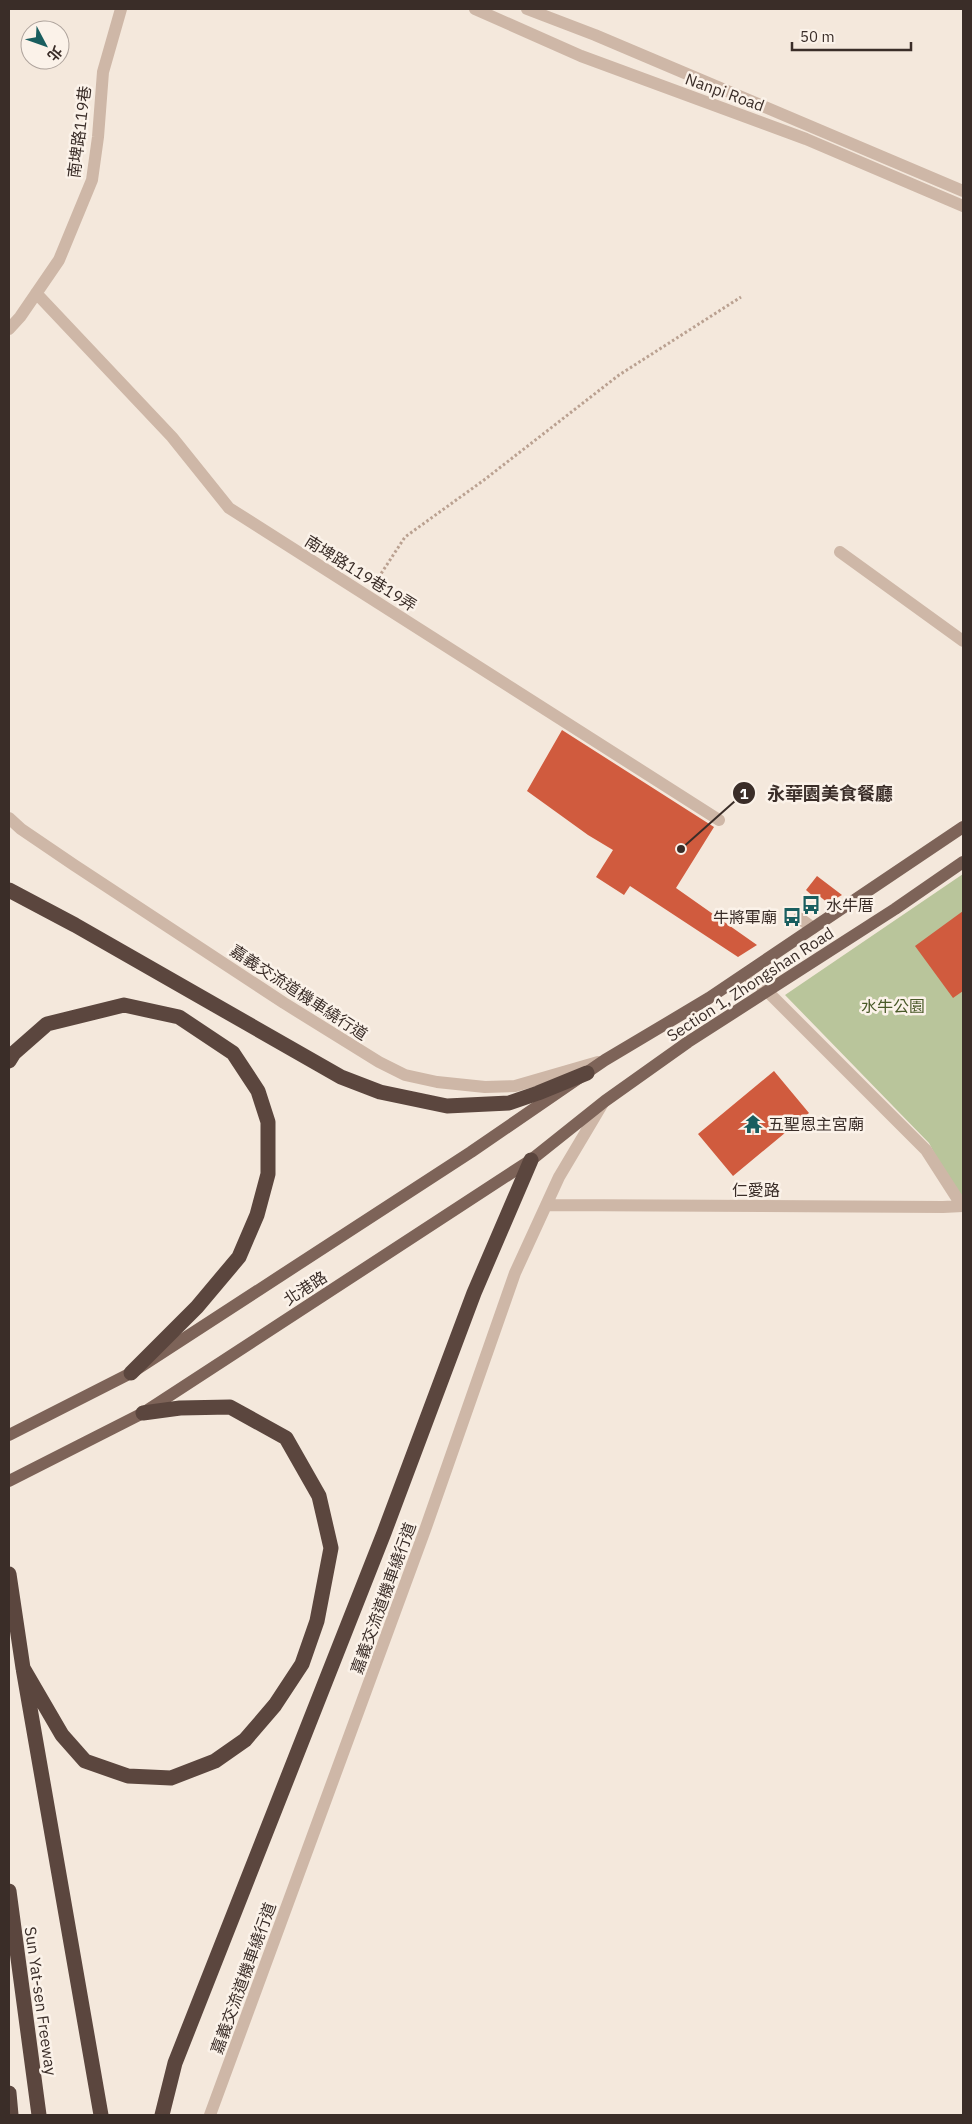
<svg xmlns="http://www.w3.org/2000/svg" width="972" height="2124" viewBox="0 0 972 2124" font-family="'IBM Plex Sans','Noto Sans TC',sans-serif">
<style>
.green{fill:#b9c59b}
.building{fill:#d05b3e}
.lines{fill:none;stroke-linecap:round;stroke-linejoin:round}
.path{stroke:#baa191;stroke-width:3;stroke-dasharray:2.5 2.5;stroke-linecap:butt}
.minor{stroke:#ceb7a7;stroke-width:12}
.major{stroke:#7d6358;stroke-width:12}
.highway{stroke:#5b463e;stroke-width:15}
.labels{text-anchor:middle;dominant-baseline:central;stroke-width:5;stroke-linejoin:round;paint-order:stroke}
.street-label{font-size:16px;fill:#3a2d28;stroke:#fbf2e9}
.poi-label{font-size:16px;fill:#3a2d28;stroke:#fbf2e9;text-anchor:start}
.park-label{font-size:16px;fill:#4a5a29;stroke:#fbf2e9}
.leader{fill:none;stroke:#3a2d28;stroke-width:2}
.callout-dot{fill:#3a2d28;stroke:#fbf2e9;stroke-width:2}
.mark-label{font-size:15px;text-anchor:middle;font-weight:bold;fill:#fff}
.callout-label{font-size:18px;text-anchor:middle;font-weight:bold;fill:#3a2d28;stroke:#fbf2e9;stroke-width:5;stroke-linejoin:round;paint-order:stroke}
</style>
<rect width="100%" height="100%" fill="#f4e8dc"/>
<path class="green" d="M963,874V1206H962L929,1143L785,995Z"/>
<path class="building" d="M562,730L714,827L676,888L757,945L738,957L630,886L624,895L596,877L613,850L588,835L527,791Z
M817,876L842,895L828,903L818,895L815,898L806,890Z
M963,911V991L953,998L915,946Z
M774,1071L809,1113L733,1176L698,1134Z"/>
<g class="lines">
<path class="path" d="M373,586L405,537L484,480L619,375L741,297"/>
<path class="minor" d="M475,9L581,56L806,139L963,206
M527,9L595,35L963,191
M36,293L172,437L229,508L719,820
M9,329L20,317L59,260L92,180L98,137L103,72L121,9
M840,552L963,641
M9,818L21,829L74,865L284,1003L379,1062L405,1075L437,1082L485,1087L515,1086L598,1062
M799,918L813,928
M745,974L767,991L926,1150L962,1206
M548,1205L943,1207L963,1206
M210,2115L425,1530L515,1273L559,1177L603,1103"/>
<path class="major" d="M9,1435L131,1373L471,1152L605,1060L709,998L963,827
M9,1481L143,1413L531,1160L605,1101L688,1042L895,909L963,862"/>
<path class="highway" d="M9,890L75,925L341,1077L380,1092L447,1106L509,1103L538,1093L587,1073
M9,1061L14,1053L47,1024L124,1005L179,1017L233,1053L258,1091L268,1122V1174L257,1215L239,1257L197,1307L131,1373
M9,1574L23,1668L101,2115
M23,1668L62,1735L85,1761L128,1776L171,1778L215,1761L245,1740L275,1705L302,1664L317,1621L331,1548L319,1496L286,1438L230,1407L180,1408L143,1413
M9,1891L39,2115
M9,2093L11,2115
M162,2115L175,2063L384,1533L474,1293L531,1160"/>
</g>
<defs>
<g id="bus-bare" transform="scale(1.5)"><path d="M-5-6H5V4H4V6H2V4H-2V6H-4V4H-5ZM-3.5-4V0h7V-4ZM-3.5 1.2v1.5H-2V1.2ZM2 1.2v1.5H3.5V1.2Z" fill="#195e5f" stroke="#fbf2e9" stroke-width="2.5" paint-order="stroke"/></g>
<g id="temple-bare" transform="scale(1.5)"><path d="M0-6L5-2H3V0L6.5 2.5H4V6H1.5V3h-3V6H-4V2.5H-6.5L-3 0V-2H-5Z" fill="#195e5f" stroke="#fbf2e9" stroke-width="2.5" paint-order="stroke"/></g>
</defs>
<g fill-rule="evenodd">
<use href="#bus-bare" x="811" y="905"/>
<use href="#bus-bare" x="792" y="917"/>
<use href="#temple-bare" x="753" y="1124"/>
</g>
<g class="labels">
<g class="street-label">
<text transform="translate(725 92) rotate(20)">Nanpi Road</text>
<text transform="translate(79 132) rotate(-83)">南埤路119巷</text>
<text transform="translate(361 573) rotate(32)">南埤路119巷19弄</text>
<text transform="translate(750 984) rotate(-33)">Section 1, Zhongshan Road</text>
<text transform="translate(299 992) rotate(33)">嘉義交流道機車繞行道</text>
<text x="756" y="1190">仁愛路</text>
<text transform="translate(305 1288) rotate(-33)">北港路</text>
<text transform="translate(383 1598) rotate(-70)">嘉義交流道機車繞行道</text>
<text transform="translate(243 1978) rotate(-70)">嘉義交流道機車繞行道</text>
<text transform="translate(41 2001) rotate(82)">Sun Yat-sen Freeway</text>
</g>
<g class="poi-label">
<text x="826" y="905">水牛厝</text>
<text x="777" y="917" text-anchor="end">牛將軍廟</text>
<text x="768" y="1124">五聖恩主宮廟</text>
</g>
<g class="park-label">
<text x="893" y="1006">水牛公園</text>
</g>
</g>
<path class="leader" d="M681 849L744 793"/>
<g class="callout-dot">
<circle cx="681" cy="849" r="5"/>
<circle cx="744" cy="793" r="12"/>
</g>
<g class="mark-label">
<text x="744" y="799">1</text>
</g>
<g class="callout-label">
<text x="830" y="800">永華園美食餐廳</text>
</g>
<rect width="972" height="2124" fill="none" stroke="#3a2d28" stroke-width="20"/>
<g transform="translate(45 45) rotate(131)"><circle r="24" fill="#fbf2e9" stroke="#aea39c"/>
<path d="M0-4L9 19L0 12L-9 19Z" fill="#195e5f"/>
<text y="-8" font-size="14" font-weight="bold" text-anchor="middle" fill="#3a2d28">北</text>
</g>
<path d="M792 42v8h119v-8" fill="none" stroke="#3a2d28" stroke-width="2.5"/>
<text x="800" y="42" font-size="15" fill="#3a2d28" stroke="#fbf2e9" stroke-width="4" paint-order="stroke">50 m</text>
</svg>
